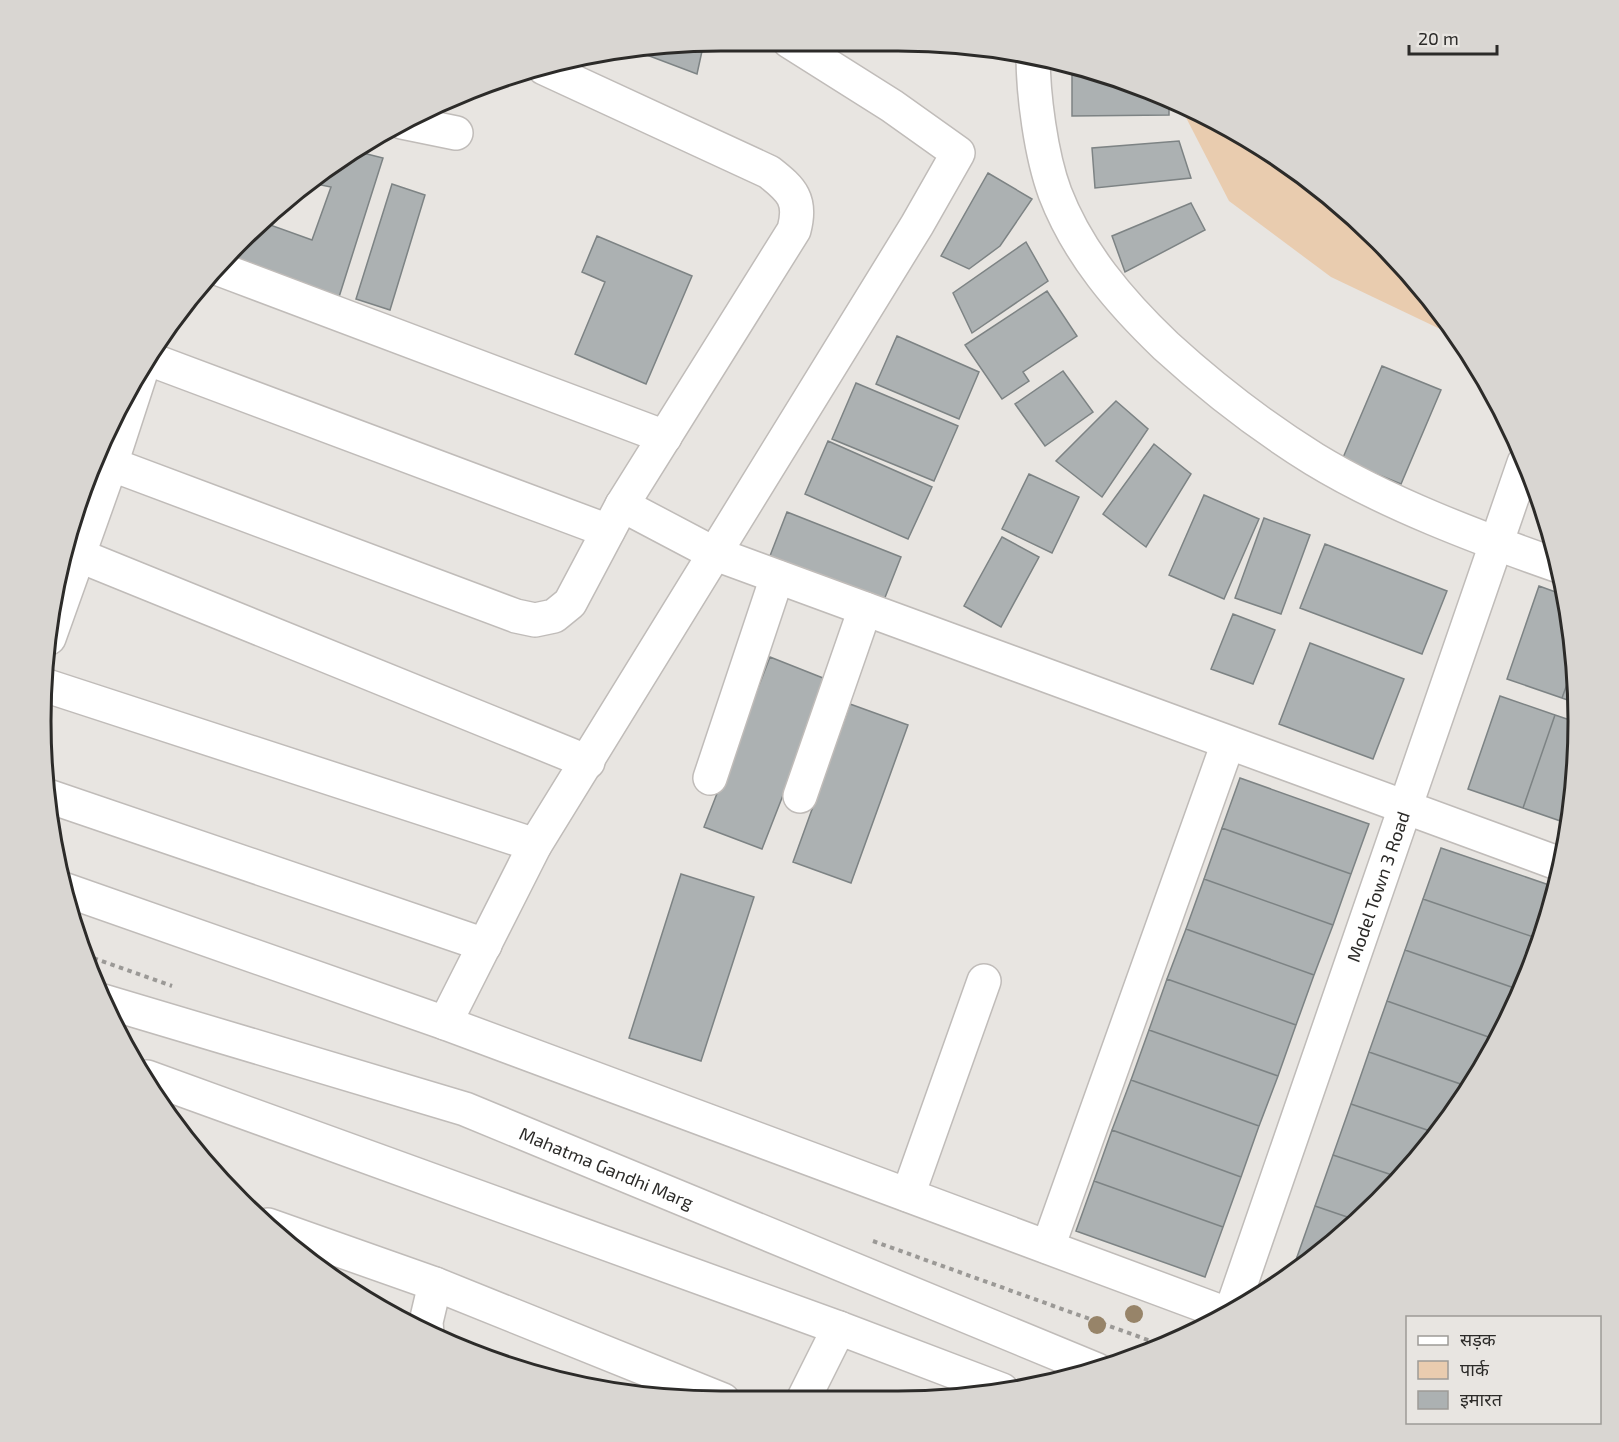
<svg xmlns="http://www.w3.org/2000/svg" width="1619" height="1442" viewBox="0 0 1619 1442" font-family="'Exo 2','Noto Sans Devanagari',sans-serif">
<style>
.green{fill:#e9ccaf}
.building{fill:#acb1b2;stroke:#7d8384;stroke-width:1.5}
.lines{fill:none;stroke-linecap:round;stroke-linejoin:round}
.minor-casing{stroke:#c0bcb9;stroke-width:36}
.major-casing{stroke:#c0bcb9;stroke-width:36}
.path{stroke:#9b9996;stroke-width:4;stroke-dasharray:4.5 4.5;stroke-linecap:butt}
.minor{stroke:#fff;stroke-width:33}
.major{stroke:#fff;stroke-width:33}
.tree{fill:#978469}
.labels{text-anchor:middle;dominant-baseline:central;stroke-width:4.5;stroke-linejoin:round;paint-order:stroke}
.street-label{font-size:18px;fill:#2c2b29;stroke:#e8e5e1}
.rim{fill:none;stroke:#2c2b29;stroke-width:3}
</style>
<rect width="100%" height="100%" fill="#e8e5e1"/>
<path class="green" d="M1178,102L1239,132L1347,210L1438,307L1453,332L1438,328L1331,277L1229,201Z"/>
<path class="building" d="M704,42L697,74L631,49Z
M1072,71H1089L1158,92L1169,98V115L1072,116Z
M1179,141L1191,178L1095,188L1092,148Z
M355,151L383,158L339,297L230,258L265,223L312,240L331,187L306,182Z
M988,173L1032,199L1000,246L969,269L941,256Z
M392,184L425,195L390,310L356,299Z
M1191,203L1205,230L1125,272L1112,236Z
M597,236L692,276L646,384L575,354L605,282L582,272Z
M1026,242L1048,281L972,333L953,293Z
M1047,291L1077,336L1023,372L1029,381L1002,399L965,345Z
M897,336L979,372L959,419L876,384Z
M1382,366L1441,390L1401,484L1342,460Z
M1063,371L1093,412L1045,446L1015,404Z
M856,383L958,426L934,481L832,439Z
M1116,401L1148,429L1102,497L1056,461Z
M828,441L932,487L908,539L805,494Z
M1154,444L1191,474L1146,547L1103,514Z
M1029,474L1079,497L1052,553L1002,529Z
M1204,495L1259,519L1224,599L1169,575Z
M787,512L901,557L882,605L768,561Z
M1264,518L1310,535L1281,614L1235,598Z
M1002,537L1039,557L1001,627L964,606Z
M1325,544L1447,591L1422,654L1300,608Z
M1539,586L1564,595L1575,662L1562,698L1507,679Z
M1233,614L1275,630L1253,684L1211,669Z
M1310,643L1404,679L1373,759L1279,724Z
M770,657L828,680L762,849L704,827Z
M1575,662L1577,677L1576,703L1562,698Z
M1500,696L1555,715L1523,808L1468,789Z
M850,704L908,725L851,883L793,862Z
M1555,715L1576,722L1573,810L1569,824L1523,808Z
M1240,778L1369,824L1351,874L1222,828Z
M1222,828L1351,874L1333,925L1204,879Z
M1441,848L1555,887L1542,940L1423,899Z
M681,874L754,897L701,1061L629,1038Z
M1204,879L1333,925L1314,975L1186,929Z
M1423,899L1542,940L1520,990L1405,950Z
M1186,929L1314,975L1296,1025L1167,979Z
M1405,950L1520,990L1497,1040L1387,1001Z
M1167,979L1296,1025L1278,1076L1149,1030Z
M1387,1001L1497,1040L1487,1062L1469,1087L1369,1052Z
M1149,1030L1278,1076L1259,1126L1131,1080Z
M1369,1052L1469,1087L1436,1133L1351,1104Z
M1131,1080L1259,1126L1241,1177L1112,1130Z
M1351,1104L1436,1133L1401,1178L1333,1155Z
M1112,1130L1241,1177L1223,1227L1094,1181Z
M1333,1155L1401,1178L1356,1220L1315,1206Z
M1094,1181L1223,1227L1205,1277L1076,1231Z
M1315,1206L1356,1220L1311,1262L1297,1257Z
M1297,1257L1311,1262L1291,1274Z"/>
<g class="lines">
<g class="minor-casing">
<g id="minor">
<path d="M1033,54C1033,95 1041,155 1055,193C1078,253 1120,302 1166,346C1212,388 1261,426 1314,459C1386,503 1479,538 1559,566"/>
<path d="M402,122L456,133"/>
<path d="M219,269L665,437"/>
<path d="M149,359L608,531"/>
<path d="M97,459L516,616L535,620L554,616L570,603L622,505L794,230C802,200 792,190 769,172L544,68"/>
<path d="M622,505L713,553L1560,864"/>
<path d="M78,555L588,762"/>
<path d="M49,638L111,464L141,372"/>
<path d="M44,685L535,845"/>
<path d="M710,778L777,577"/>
<path d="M800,796L865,609"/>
<path d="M51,797L485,945"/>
<path d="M63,889L445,1023L1227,1314"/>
<path d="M445,1023L535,845L917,225L958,153L892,106L789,41"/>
<path d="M908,1195L984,981"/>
<path d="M268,1225L435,1284L723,1400"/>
<path d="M1048,1247L1228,743"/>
<path id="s1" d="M1231,1312L1524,463"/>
<path d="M427,1334L426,1322L435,1284"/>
<path d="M803,1400L839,1328"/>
</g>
</g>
<g class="major-casing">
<g id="major">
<path id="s2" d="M103,1001L465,1109L1097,1370"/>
<path d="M147,1077L839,1328L1002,1390"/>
</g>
</g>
<path class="path" d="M85,955L172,986
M873,1241L1162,1345"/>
<use href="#minor" class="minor"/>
<use href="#major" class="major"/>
</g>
<g class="tree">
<circle cx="1134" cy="1314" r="9"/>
<circle cx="1097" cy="1325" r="9"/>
</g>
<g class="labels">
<g class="street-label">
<text stroke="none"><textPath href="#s1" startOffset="450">Model Town 3 Road</textPath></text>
<text stroke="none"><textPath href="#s2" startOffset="531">Mahatma Gandhi Marg</textPath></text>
</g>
</g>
<path d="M0 0H1619V1442H0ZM721 51H898A670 670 0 0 1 1568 721V721A670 670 0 0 1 898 1391H721A670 670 0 0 1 51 721V721A670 670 0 0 1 721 51Z" fill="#d9d6d2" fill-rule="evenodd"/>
<path class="rim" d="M721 51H898A670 670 0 0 1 1568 721V721A670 670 0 0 1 898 1391H721A670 670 0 0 1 51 721V721A670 670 0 0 1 721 51Z"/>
<rect x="1406" y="1316" width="195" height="108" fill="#e8e5e1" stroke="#9d9b97" stroke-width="1.5"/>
<rect x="1418" y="1336" width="30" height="9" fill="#ffffff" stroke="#9d9b97" stroke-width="1.5"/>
<text x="1460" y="1346" font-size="18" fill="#2c2b29">सड़क</text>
<rect x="1418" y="1361" width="30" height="18" fill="#e9ccaf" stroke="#9d9b97" stroke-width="1.5"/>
<text x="1460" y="1376" font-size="18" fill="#2c2b29">पार्क</text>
<rect x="1418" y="1391" width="30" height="18" fill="#acb1b2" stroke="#9d9b97" stroke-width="1.5"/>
<text x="1460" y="1406" font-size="18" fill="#2c2b29">इमारत</text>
<path d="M1409 45v9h88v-9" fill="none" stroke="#2c2b29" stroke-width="3"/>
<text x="1418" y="45" font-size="18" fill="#2c2b29" stroke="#e8e5e1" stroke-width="4.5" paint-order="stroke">20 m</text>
</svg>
